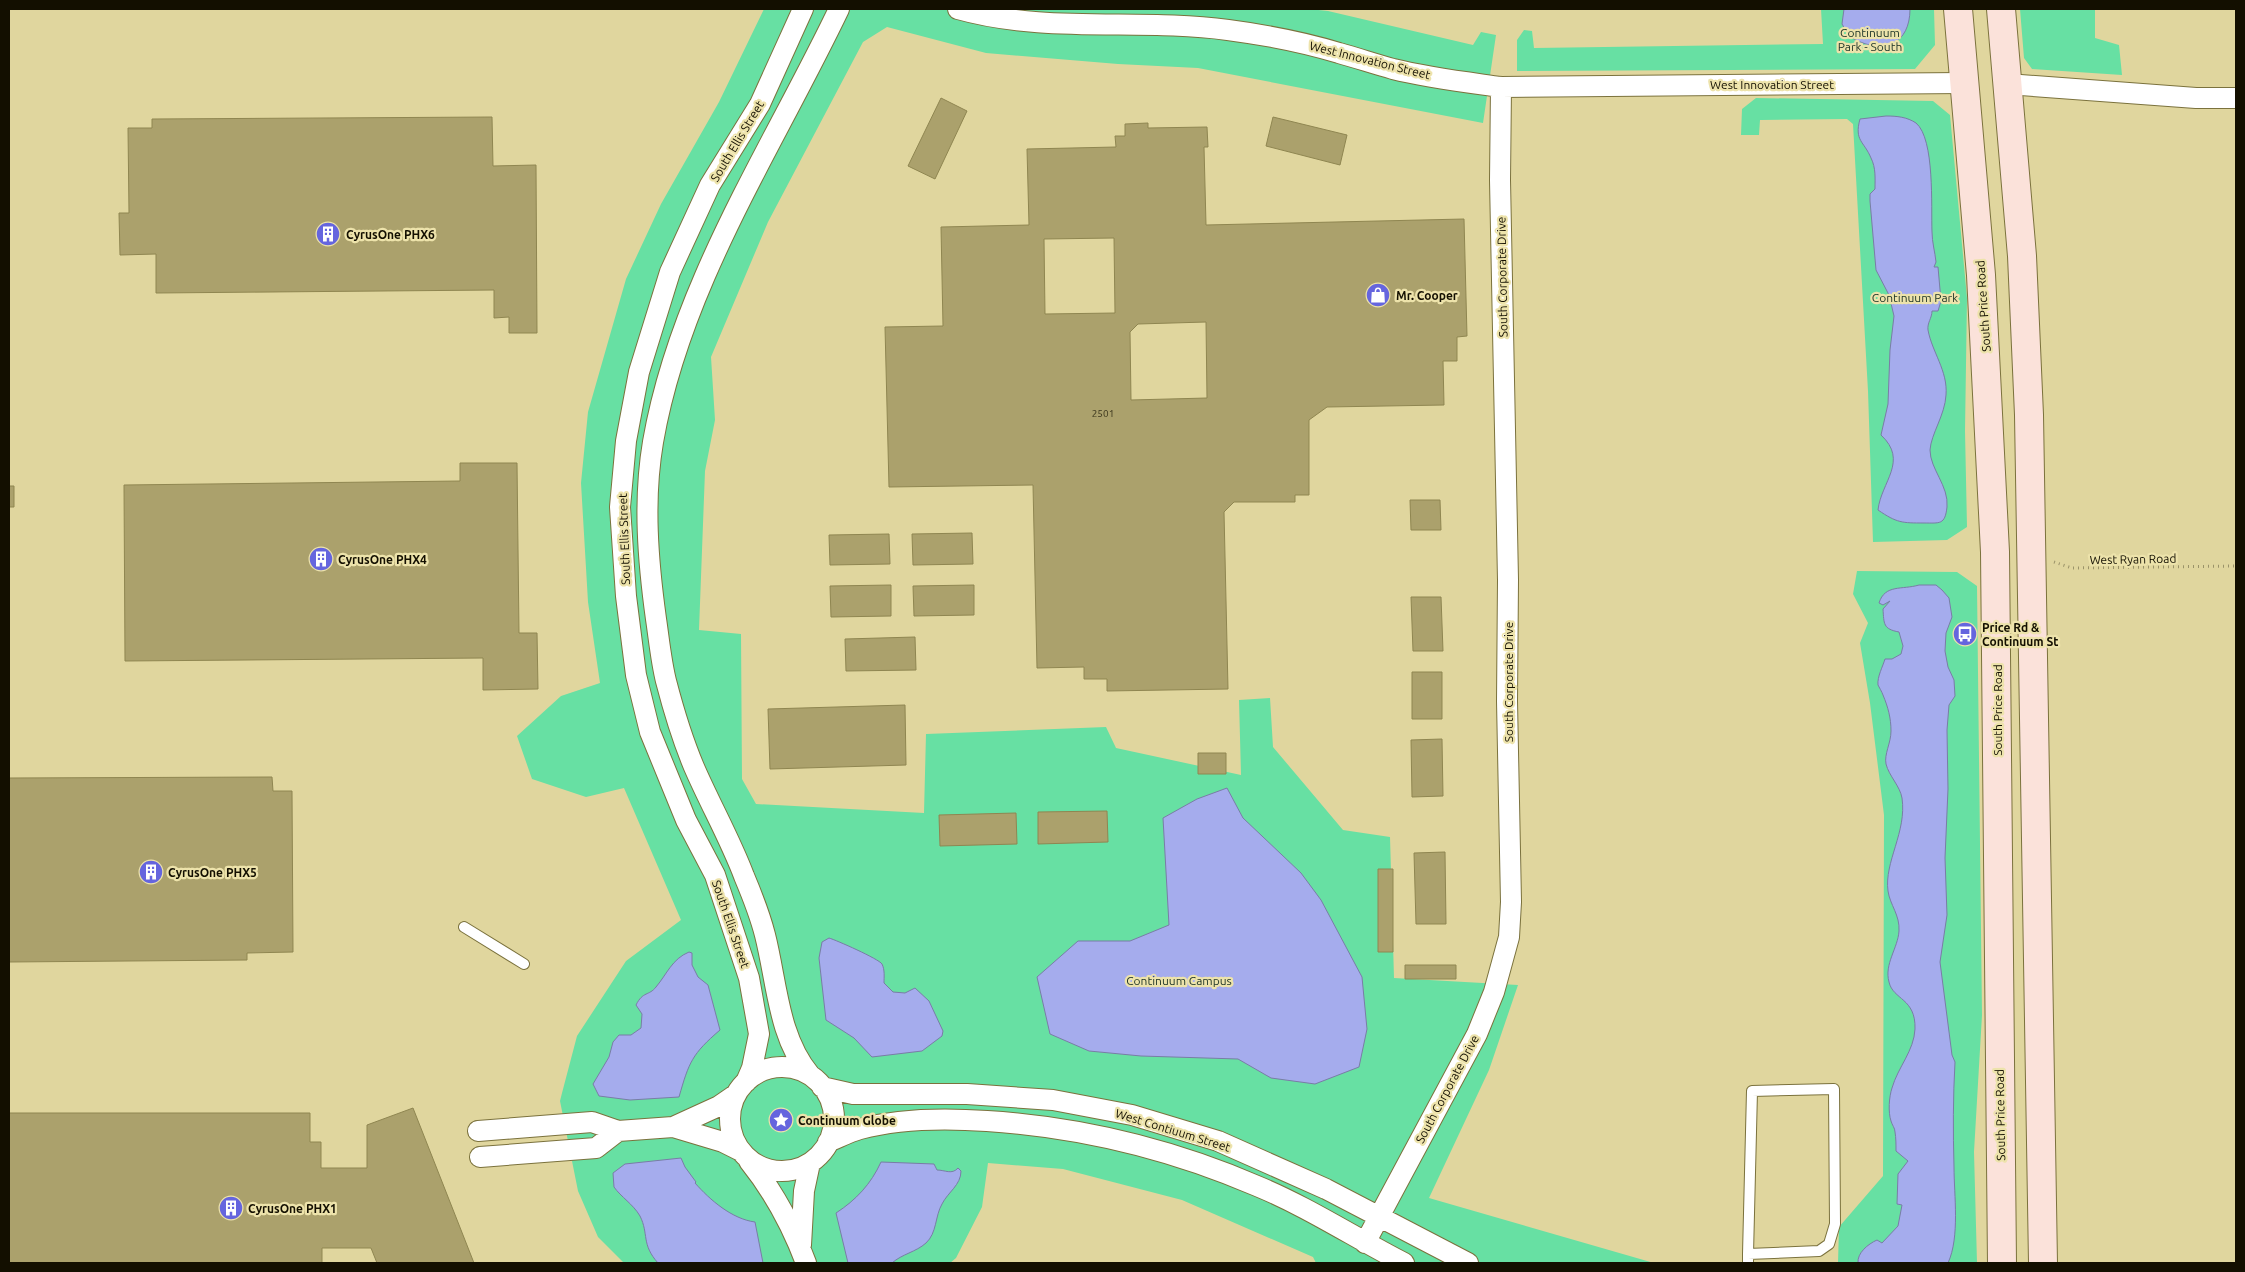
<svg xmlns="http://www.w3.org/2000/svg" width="2245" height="1272" viewBox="0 0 2245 1272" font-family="Ubuntu,sans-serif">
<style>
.green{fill:#67e0a3}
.water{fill:#a5aced;stroke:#797da6}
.building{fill:#aba16c;stroke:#8f8651;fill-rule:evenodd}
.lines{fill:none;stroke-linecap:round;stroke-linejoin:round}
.lane-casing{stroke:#7b723d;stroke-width:12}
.street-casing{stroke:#7b723d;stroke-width:22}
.secondary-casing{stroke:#7b723d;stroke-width:30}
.path{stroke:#9b9369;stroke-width:3;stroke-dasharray:1 4;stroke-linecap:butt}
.lane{stroke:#fff;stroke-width:10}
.street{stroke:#fff;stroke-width:20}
.secondary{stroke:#fbe2da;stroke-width:28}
.labels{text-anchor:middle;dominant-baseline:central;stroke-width:4.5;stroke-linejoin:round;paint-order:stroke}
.number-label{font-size:10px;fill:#39341b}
.park-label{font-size:12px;fill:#1c3326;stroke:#ede3ab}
.street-label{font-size:12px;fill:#130f00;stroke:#ede3ab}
.poi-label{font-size:12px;font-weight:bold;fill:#130f00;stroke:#ede3ab;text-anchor:start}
</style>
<rect width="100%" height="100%" fill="#e0d69e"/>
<path class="green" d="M764,9H1309L1328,11L1473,45L1481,32L1496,35L1483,123L1198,68L1118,64L986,53L887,27L863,42L768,222L711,357L715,420L705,471L699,630L741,634L742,779L756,804L924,813L926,734L1106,727L1116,748L1241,775L1239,700L1270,698L1273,747L1343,830L1390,837L1394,978L1518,985L1489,1070L1429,1198L1654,1263H1316L1313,1257L1182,1200L1063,1169L988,1163L982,1207L956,1258L950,1263H624L598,1237L578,1191L560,1101L562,1093L577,1036L626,961L681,920L624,788L586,797L532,779L517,736L561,696L600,683L588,602L581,483L588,412L626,279L661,204L719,102Z
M1821,9H1934L1935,45L1915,69L1517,71V40L1524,30L1532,31L1534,48L1823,44Z
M2020,9H2095V38L2119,45L2122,75L2032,69L2024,58Z
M1756,98L1933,101L1950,115L1967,298L1965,431L1967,527L1947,540L1873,542L1868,391L1853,124L1847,119L1760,120L1759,135H1741L1742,109Z
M1857,571L1957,572L1977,586L1982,1015L1974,1152L1977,1263H1838L1839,1227L1883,1176L1884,815L1870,703L1860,643L1868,623L1853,594Z"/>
<path class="water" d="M1844,9H1910C1910,44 1884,55 1854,39C1849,37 1845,29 1842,24Z
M1886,116C1897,116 1907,117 1916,123C1935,139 1931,207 1932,232C1932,242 1935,252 1936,262L1934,267H1938L1941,301L1938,311H1932C1932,318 1927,323 1928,330C1932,352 1948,371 1946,395C1945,415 1931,434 1930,450C1930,469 1949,486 1947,507C1945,525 1940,523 1924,523C1902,523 1897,523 1878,510C1881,482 1909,461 1881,435L1888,404L1890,350L1894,316L1889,295L1876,270L1870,201V194L1875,189C1875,178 1876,168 1871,158C1864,141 1854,141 1860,119Z
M1919,585H1936L1942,590L1949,598L1952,617L1946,633L1945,651L1948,667L1954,680L1955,696L1949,705L1947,730L1948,789L1945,858L1947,915L1940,962L1952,1055L1955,1062C1953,1097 1953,1132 1954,1167C1954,1195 1960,1237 1948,1263H1858C1857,1253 1868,1244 1877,1240L1882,1243L1898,1226L1902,1205L1897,1204L1898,1174L1908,1161L1896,1151C1896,1144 1896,1138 1895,1132C1895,1128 1892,1125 1891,1121C1888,1112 1889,1097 1892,1088C1898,1067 1914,1051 1915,1029C1916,998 1893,1000 1889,982C1884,964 1898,948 1899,931C1900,915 1890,905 1888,891C1884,862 1907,832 1902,798C1900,786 1889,776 1886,764C1884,754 1891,743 1891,731C1891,718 1888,707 1883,695C1882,692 1879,687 1878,685C1877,677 1883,666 1885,659H1892L1901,654L1903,646L1899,632C1883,629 1884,624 1883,609L1890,601L1883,605L1879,603C1885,584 1902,590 1919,585Z
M1227,788L1243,818L1301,873L1321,900L1362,977L1367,1029L1359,1067L1315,1084L1271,1078L1238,1059L1141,1056L1089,1051L1050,1034L1037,977L1078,941H1130L1169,925L1163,818L1197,799Z
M829,938C836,940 879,959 882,964C885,970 884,977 884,983L893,992L905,993L915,988L929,1001L943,1031L942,1036L922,1051L872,1057L854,1038L826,1020L819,958L822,942Z
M689,952L692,953V965L698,977L708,985L720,1030C692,1054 689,1062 679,1097L630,1100L599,1096L593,1084L609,1057L613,1042L619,1035H631L641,1028L642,1014L636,1005C643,991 649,996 656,987C667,974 672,959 689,952Z
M681,1158L685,1167L696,1182L695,1183C710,1200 732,1219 755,1222L763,1263H658C641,1244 649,1234 640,1216C633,1204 621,1197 614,1187L613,1173L625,1164Z
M881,1162L934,1164L937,1170C945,1170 952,1175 958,1168L961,1171C961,1185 948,1192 942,1204C935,1216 937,1233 926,1243C916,1252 902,1254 892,1263H848L836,1213C856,1200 871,1184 881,1162Z"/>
<path class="building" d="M941,98L967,111L935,179L908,166Z
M492,117L493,166L536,165L537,333H509V317L494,318V290L156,293V254L120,255L119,213H129L128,128H152V119Z
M1273,117L1347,135L1340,165L1266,146Z
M1148,123V128L1207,127L1208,147H1204L1206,225L1464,219L1467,336L1457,337V361H1443L1444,405L1327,407L1309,420V495H1295V502H1234L1224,512L1228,689L1107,691V679H1084V667L1037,668L1033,485L889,487L885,327L943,326L941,227L1029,225L1027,149L1116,147L1115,136H1125V124ZM1114,238L1115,313L1045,314L1044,239ZM1206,322L1207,398L1131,400L1130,332L1138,324Z
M460,463H517L519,633H537L538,689L483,690V658L125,661L124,485L460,481Z
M9,486H14V507H9Z
M1410,500H1440L1441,530H1411Z
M972,533L973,564L913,565L912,534Z
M889,534L890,564L830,565L829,535Z
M891,585V616L831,617L830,586Z
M974,585V615L914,616L913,586Z
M1411,597H1441L1443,651H1413Z
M915,637L916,670L846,671L845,639Z
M1412,672H1442V719H1412Z
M905,705L906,765L770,769L768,709Z
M1442,739L1443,796L1412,797L1411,740Z
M1198,753H1226V774H1198Z
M272,777L273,791H292L293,952L247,953V960L9,962V778Z
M1107,811L1108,842L1038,844V812Z
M1016,813L1017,844L940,846L939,815Z
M1445,852L1446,924H1416L1414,853Z
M1378,869H1393V952H1378Z
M1405,965H1456V979H1405Z
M413,1108L474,1263H377L371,1248H322V1263H9V1113H310V1142H321V1168H367V1125Z"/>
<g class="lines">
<g class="lane-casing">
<path id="lane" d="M464,927L524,964
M1748,1263V1254L1752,1091L1834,1089L1835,1224L1829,1244L1819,1251L1748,1254"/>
</g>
<g class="street-casing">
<path id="street" d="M958,9C1047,34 1139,18 1228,30C1266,35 1303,42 1339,53C1357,58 1375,64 1393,69C1429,78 1465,82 1501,87L1964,83
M2007,84L2196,98H2236
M730 1119a52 52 0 1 1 104 0a52 52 0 1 1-104 0Z
M810,1075C778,1037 777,982 765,935C760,915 752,895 744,876C730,839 710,804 694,767C683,741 673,708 666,681C661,661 659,639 656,619C648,561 643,501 653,442C680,286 772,149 839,9
M746,1082L752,1068L759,1034L749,978L715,875L686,820L650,732L636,675L626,596L620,507L626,441L639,372L670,272L710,185L760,104L803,9
M822,1087L853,1094H967L1053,1100L1132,1115L1218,1141L1326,1189L1468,1263
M673,1127L719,1106L735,1095
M478,1131L592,1122L618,1131L673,1127L723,1142L741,1151
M828,1142C838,1138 849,1132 860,1129C901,1118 945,1118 987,1121C1080,1127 1171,1149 1257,1186C1308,1207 1355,1238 1404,1263
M480,1157L596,1148L618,1131
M749,1161C774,1192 792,1226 806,1263
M1365,1243L1477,1034L1494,992L1509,937L1511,902L1507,701L1508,580L1500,180L1501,87
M801,1245L804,1191L810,1163"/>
</g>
<g class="secondary-casing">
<path id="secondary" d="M1958,9L1981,275L1995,552L2002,1263
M2001,9L2022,256L2029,415L2043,1263"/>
</g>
<path class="path" d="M2054,562L2072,568L2236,566"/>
<use href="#lane" class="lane"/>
<use href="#street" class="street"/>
<use href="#secondary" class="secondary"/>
</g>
<defs>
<g id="building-disc" transform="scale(1.25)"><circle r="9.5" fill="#6565de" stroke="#ede3ab"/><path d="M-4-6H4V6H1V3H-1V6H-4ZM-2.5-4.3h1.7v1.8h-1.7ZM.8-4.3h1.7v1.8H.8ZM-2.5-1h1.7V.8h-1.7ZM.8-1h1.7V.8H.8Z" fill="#fff"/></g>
<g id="shop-disc" transform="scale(1.25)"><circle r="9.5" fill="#6565de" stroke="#ede3ab"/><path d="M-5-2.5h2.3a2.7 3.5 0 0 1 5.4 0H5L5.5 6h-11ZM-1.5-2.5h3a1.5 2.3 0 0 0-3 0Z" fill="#fff"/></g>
<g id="bus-disc" transform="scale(1.25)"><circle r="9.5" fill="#6565de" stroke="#ede3ab"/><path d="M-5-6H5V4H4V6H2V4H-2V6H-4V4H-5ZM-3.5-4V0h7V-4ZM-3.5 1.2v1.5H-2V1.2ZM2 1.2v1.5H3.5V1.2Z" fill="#fff"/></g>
<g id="sight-disc" transform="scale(1.25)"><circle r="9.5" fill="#6565de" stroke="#ede3ab"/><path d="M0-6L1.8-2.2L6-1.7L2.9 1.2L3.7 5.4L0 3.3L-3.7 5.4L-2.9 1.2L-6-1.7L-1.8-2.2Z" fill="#fff"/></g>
</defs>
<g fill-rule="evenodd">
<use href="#building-disc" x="328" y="234"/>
<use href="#shop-disc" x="1378" y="295"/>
<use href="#building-disc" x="321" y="559"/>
<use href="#bus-disc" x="1965" y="634"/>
<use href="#building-disc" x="151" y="872"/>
<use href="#sight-disc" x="781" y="1120"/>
<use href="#building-disc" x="231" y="1208"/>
</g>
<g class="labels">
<g class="number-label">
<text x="1103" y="413">2501</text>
</g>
<g class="park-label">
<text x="1870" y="32">Continuum<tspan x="1870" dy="14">Park - South</tspan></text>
<text x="1915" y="297">Continuum Park</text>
<text x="1179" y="980">Continuum Campus</text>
</g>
<g class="street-label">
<text transform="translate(1370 60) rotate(14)">West Innovation Street</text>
<text x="1772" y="84">West Innovation Street</text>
<text transform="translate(737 141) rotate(-59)">South Ellis Street</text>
<text transform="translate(1502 277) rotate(-91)">South Corporate Drive</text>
<text transform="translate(1983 306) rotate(-94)">South Price Road</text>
<text transform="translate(624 539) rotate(-92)">South Ellis Street</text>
<text transform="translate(2133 559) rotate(-1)">West Ryan Road</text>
<text transform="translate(1508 682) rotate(-90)">South Corporate Drive</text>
<text transform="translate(1997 710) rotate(-90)">South Price Road</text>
<text transform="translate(731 924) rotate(71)">South Ellis Street</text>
<text transform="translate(1447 1089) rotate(-62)">South Corporate Drive</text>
<text transform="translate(2000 1115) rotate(-91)">South Price Road</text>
<text transform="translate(1173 1130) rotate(17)">West Contiuum Street</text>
</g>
<g class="poi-label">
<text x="346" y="234">CyrusOne PHX6</text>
<text x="1396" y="295">Mr. Cooper</text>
<text x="338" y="559">CyrusOne PHX4</text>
<text x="1982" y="627">Price Rd &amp;<tspan x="1982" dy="14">Continuum St</tspan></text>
<text x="168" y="872">CyrusOne PHX5</text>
<text x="798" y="1120">Continuum Globe</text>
<text x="248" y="1208">CyrusOne PHX1</text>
</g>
</g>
<rect width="2245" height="1272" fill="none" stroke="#130f00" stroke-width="20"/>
</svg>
